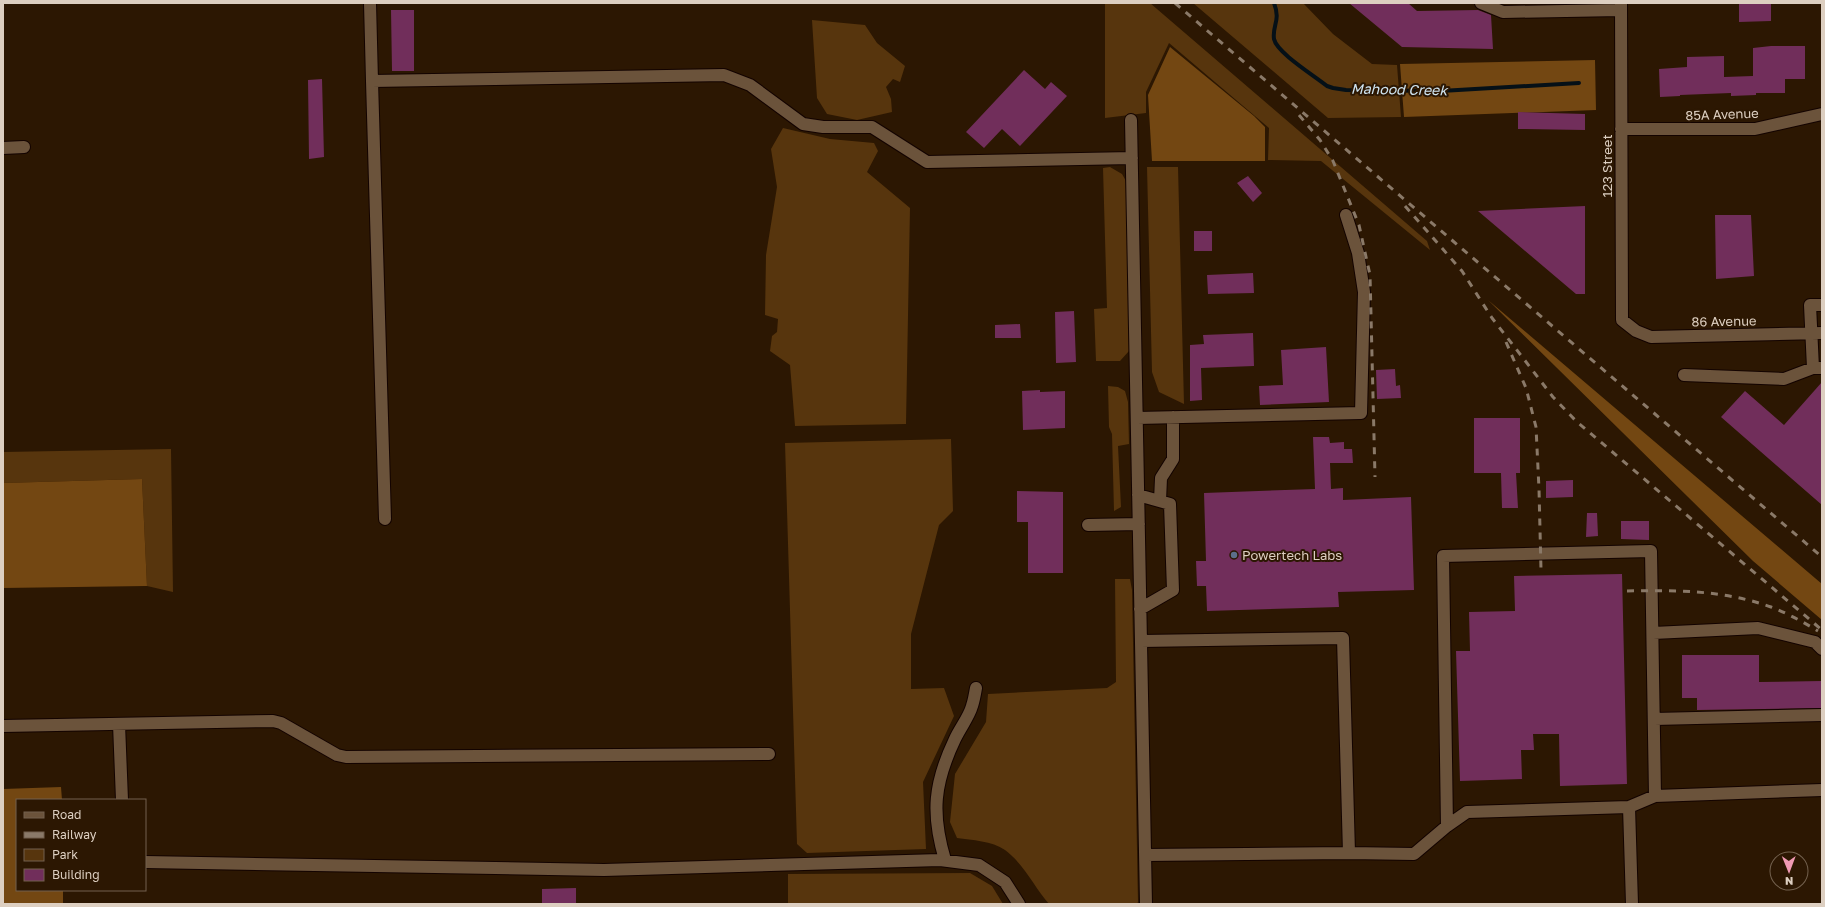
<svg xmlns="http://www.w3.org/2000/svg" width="1825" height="907" viewBox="0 0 1825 907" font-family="'Golos Text',sans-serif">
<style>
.green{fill:#57350d}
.forest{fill:#734712}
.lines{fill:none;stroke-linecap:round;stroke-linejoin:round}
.stream{stroke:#051017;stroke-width:4}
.building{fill:#712e5b}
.minor-casing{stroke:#130300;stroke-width:14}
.minor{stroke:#6b533b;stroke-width:12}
.rail{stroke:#8a7968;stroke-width:3;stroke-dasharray:7 7;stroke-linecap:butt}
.service-dot{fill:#5c6f8a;stroke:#2c1702;stroke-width:1.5}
.labels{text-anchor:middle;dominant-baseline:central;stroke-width:4;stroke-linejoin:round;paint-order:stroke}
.street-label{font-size:13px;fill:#ddcfc1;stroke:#2c1702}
.poi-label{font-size:13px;fill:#ddcfc1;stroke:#2c1702;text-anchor:start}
.water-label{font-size:14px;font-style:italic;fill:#cfe4f0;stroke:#2c1702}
</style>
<rect width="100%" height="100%" fill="#2c1702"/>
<path class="green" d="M1105,3H1150L1427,241L1430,250L1321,161L1268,160L1269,128L1169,43L1146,92V113L1105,118Z
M1193,3H1303L1333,34L1372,64L1397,65L1401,117L1328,118Z
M812,20L865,25L877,43L905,66L900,82L893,79L886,87L891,99L892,112L857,120L827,114L817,98Z
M783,128L830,139L874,143L878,151L867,172L910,208L906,424L795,426L790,365L770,351L772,336L777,332L778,319L765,315L766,255L777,187L771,149Z
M1110,167L1122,174L1126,181L1129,351L1120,361H1096L1094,309L1107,308L1103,168Z
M1147,167H1178L1184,404L1159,392L1152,372Z
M1108,386L1118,387L1125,391L1128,402L1129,444L1118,446L1121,507L1114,511L1112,434L1109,427Z
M951,439L953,511L939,525L911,634V689L944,688L954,716L923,782L926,849L807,853L797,844L785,443Z
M171,449L173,592L147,586L142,479L3,483V452Z
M1115,579H1130L1132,590L1138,902L1137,904H1049C1035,888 1023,863 1005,850C992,841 972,840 957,838L950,822L955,774L986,722L988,694L1107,688L1116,682Z
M970,873L992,886L1003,904H788V874Z"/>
<path class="forest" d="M1170,47L1254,116L1265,127V161H1152L1148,95Z
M1595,60L1596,110L1404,117L1400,64Z
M1488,300L1822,584V620L1753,561Z
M142,479L147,586L3,588V483Z
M61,787L62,800H17V890H63V904H3V789Z"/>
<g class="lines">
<path class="stream" d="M1274,3C1281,21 1272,25 1274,39C1277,53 1315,76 1327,86L1333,88L1346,90L1441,91L1579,83"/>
</g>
<path class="building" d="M1349,3H1408L1417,11L1478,10L1491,15L1493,49L1402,47Z
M1739,3H1771V21L1739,22Z
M391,10H414V71H392Z
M1771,46H1805V79H1785V93H1756V95L1731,96V93L1680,95V96L1660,97L1659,69L1687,67V57L1724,56V77L1753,76V48Z
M1024,70L1045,89L1051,82L1067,96L1020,146L1002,129L984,148L966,132Z
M322,79L324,157L309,159L308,80Z
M1518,112L1585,114V130L1518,129Z
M1248,176L1262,193L1253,202L1237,183Z
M1585,206V294H1576L1478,211Z
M1715,215H1751L1754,276L1716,279Z
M1194,231H1212V251H1194Z
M1253,273L1254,293L1208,294L1207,275Z
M1074,311L1076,362L1056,363L1055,312Z
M1020,324L1021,338H995V325Z
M1253,333L1254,366L1201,368L1202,400L1190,401V345L1204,344L1203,335Z
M1326,347L1329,402L1260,405L1259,386L1283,385L1281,350Z
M1395,369L1396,386L1400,385L1401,398L1377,399L1376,370Z
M1822,382V505L1721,417L1745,391L1784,425Z
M1040,390V392L1065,391V428L1023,430L1022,391Z
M1474,418H1520V473H1516L1518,508H1502L1501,473H1474Z
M1313,437H1329L1330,443L1344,442V449H1352L1353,463H1330L1331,489L1343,488V500L1411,497L1414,590L1338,592L1339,607L1207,611L1206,586H1197L1196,561H1206L1204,493L1315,489Z
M1573,480V497L1546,498V481Z
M1017,491L1063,492V573H1028V522H1017Z
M1587,513H1597L1598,536L1586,537Z
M1621,521H1649V540L1621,539Z
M1622,574L1627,784L1560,786L1559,734H1533L1534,750H1521L1522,779L1460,781L1456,651H1470L1469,612L1515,611L1514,576Z
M1682,655H1759V682L1822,681V708L1697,710V698H1682Z
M576,888V904H542V889Z"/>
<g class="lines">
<g class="minor-casing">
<path id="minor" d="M370,3L372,81
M1481,3L1503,12L1621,10
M1621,3L1622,320L1636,331L1651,337L1822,333
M1131,120L1146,904
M1621,129H1755L1822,114
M3,148L24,147
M1822,305H1810L1813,368H1822
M1684,375L1784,379L1813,368
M1137,418L1361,413L1364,292L1358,253L1346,215
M1138,495L1170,504L1173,590L1140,609
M1160,501L1161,478L1173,459V417
M385,519L372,81L724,75L750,85L803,124L823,127H872L927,162L1132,158
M1088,525L1139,524
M1653,633L1758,628L1815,642L1822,649
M1141,641L1343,638L1349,853L1145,855
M1654,719L1822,715
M119,724L122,800
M3,726L273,721L281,723L337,755L346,757L769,754
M1655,796L1822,790
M1629,807L1632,904
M1349,853L1414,854L1447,826L1467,812L1629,807L1655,796L1651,551L1443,556L1447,826
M945,860C931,813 934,783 955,739C960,728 969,717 972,706C974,700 975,694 976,688
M145,862L604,870L940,860L979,865L1005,882L1019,904"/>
</g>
<use href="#minor" class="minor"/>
<path class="rail" d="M1175,3L1822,557
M1299,115L1320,140L1333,161L1359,225L1370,275L1375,477
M1405,206L1462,271L1492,318L1513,345L1553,397L1576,421L1822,630
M1506,342L1526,388L1536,427L1539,489L1541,570
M1627,591C1676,590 1724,590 1771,607C1787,613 1803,622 1818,631"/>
</g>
<circle class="service-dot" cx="1234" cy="555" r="4"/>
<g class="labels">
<g class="street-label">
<text transform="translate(1722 114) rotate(-2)">85A Avenue</text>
<text transform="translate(1607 166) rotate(-90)">123 Street</text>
<text transform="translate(1724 321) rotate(-1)">86 Avenue</text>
</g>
<g class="poi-label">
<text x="1242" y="555">Powertech Labs</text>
</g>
<g class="water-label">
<text transform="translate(1399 89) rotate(1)">Mahood Creek</text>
</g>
</g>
<rect width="1825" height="907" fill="none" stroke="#ddcfc1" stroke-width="8"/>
<rect x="16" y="799" width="130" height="92" fill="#2c1702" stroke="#73614e"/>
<rect x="24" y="812" width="20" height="6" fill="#6b533b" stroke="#73614e"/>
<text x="52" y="819" font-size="12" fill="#ddcfc1">Road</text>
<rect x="24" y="832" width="20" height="6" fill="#8a7968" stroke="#73614e"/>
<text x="52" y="839" font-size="12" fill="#ddcfc1">Railway</text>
<rect x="24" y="849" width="20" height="12" fill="#57350d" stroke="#73614e"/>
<text x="52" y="859" font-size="12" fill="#ddcfc1">Park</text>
<rect x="24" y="869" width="20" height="12" fill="#712e5b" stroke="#73614e"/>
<text x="52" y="879" font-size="12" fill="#ddcfc1">Building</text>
<g transform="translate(1789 871) rotate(179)"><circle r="19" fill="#2c1702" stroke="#73614e"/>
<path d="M0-3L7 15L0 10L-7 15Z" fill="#f09ab4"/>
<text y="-6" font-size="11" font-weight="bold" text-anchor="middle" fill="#ddcfc1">N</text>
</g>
</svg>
